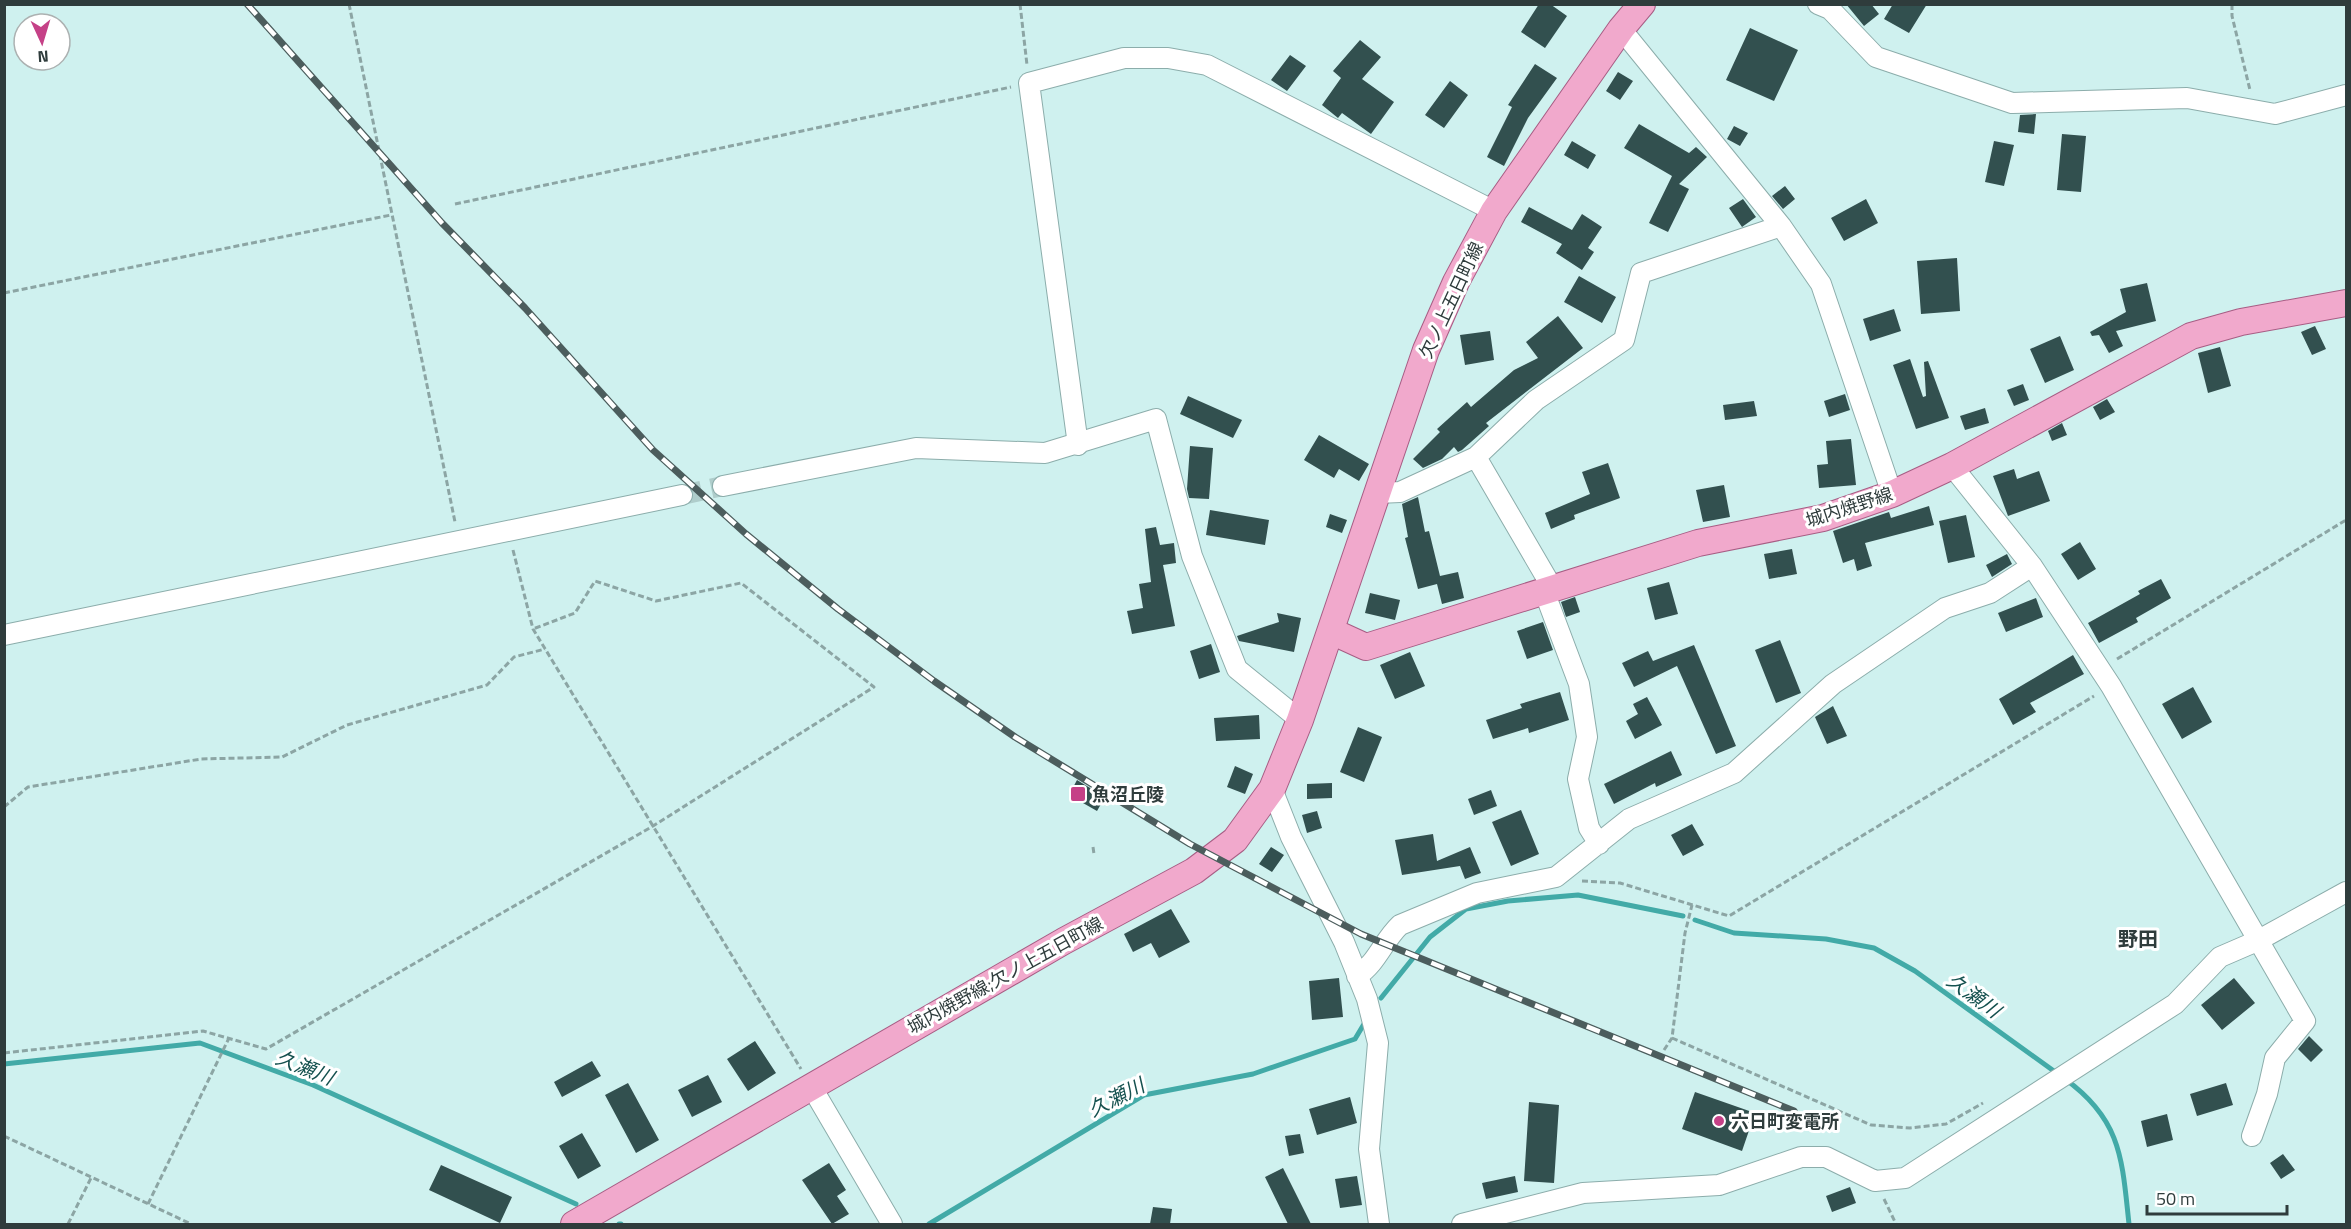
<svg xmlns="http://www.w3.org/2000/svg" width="2351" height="1229" viewBox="0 0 2351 1229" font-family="'Titillium Web','Noto Sans JP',sans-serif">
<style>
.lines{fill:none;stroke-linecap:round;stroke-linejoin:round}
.stream{stroke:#42aaa7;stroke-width:5}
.building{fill:#32504f}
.minor-tunnel{stroke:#afcdcb;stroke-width:20;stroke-dasharray:20 10;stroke-linecap:butt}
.minor-casing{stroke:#8cadab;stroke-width:22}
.major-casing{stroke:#a75d84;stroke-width:28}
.path{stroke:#8ca5a4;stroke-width:3;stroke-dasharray:6 3;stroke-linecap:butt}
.minor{stroke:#fff;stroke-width:20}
.major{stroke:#f1a9cc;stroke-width:26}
.rail-casing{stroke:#4c5d5d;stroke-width:7}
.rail{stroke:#fff;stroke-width:4.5;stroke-dasharray:14;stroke-linecap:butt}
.poi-dot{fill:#c54187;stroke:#fff;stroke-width:2}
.labels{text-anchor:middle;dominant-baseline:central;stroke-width:6;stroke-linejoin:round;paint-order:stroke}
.street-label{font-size:18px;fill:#2f3c3c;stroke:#fff}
.poi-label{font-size:18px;font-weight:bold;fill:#2f3c3c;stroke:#fff;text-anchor:start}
.neighbourhood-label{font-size:20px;font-weight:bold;fill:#2f3c3c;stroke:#fff}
.water-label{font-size:20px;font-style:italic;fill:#15514f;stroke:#fff}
</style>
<rect width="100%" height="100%" fill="#cff1ef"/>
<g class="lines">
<path class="stream" d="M1695,920L1734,933L1826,939L1874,948L1915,971L2058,1074
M1381,998L1430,937L1466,909L1508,901L1578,895L1683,916
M4,1064L200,1043L313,1085L576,1204
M2065,1079C2122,1120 2122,1160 2129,1224
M619,1224H621
M929,1224L1144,1095L1253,1074L1355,1039L1364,1024"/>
</g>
<path class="building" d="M1539,4H1550L1567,16L1545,48L1521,32Z
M1846,4H1871L1879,14L1864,26Z
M1893,4H1927L1909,33L1884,19Z
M1750,28L1798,50L1774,101L1726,80Z
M1360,40L1381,57L1362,79L1394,102L1371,134L1342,113L1338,118L1322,105L1341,78L1333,71Z
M1290,55L1306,66L1287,91L1271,80Z
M1535,64L1557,78L1528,118L1504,166L1487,157L1512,107L1508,105Z
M1618,72L1633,81L1620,100L1606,91Z
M1450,81L1468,95L1444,128L1425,115Z
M2036,114L2034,134L2018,132L2020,115Z
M1639,124L1689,153L1696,147L1707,157L1679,184L1689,189L1668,232L1649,223L1672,176L1624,148Z
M1734,126L1748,133L1740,146L1727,139Z
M2062,134L2086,136L2081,192L2057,190Z
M1572,141L1596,155L1588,169L1564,155Z
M1994,141L2014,145L2004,186L1985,182Z
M1785,186L1795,199L1783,209L1772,196Z
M1743,199L1756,217L1742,227L1729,208Z
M1866,199L1878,223L1844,241L1831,218Z
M1529,207L1572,230L1582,214L1602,227L1588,248L1594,252L1582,270L1556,253L1562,244L1521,222Z
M1957,258L1960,311L1921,314L1917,261Z
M1579,276L1616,297L1602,323L1564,302Z
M2147,283L2156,321L2116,331L2123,346L2109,353L2099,335L2092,336L2090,332L2126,312L2120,289Z
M1894,309L1901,331L1870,341L1863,319Z
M1558,316L1583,348L1486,423L1489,426L1462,450L1458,452L1454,447L1442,459L1423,468L1413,459L1440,432L1437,429L1467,402L1471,407L1514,370L1538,358L1526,342Z
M2315,326L2326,349L2312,355L2301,332Z
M1490,331L1494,360L1465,365L1460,335Z
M2060,336L2074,370L2045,383L2030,349Z
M2220,347L2231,386L2208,393L2198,353Z
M1910,359L1923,397L1926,396L1924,362L1928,361L1949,418L1916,429L1893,365Z
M2023,384L2029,400L2014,406L2007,390Z
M1845,394L1850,410L1829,417L1824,401Z
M1188,396L1242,420L1233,438L1180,414Z
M2107,399L2115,412L2100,420L2093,407Z
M1754,401L1757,416L1725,420L1723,405Z
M1985,408L1989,423L1965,430L1960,416Z
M2062,423L2067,435L2052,441L2048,431Z
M1319,435L1369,464L1359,481L1339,469L1334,478L1304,460Z
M1851,439L1856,485L1819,488L1817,465L1828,464L1826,441Z
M1190,446L1213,448L1209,499L1189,498L1187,489Z
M1608,463L1620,498L1574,515L1575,519L1551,529L1545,513L1590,494L1582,472Z
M2014,469L2017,479L2039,471L2050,501L2008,516L1993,476Z
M1724,485L1730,517L1703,522L1696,490Z
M1418,497L1425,532L1429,531L1440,576L1458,572L1464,598L1442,604L1437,584L1418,589L1405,538L1408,537L1402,504Z
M1929,506L1934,525L1865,543L1872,566L1857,571L1854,559L1843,563L1833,531L1889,512L1891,518Z
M1210,510L1269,520L1265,545L1206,535Z
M1330,514L1347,520L1342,533L1326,527Z
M1966,515L1975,557L1948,563L1939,521Z
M1156,527L1160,545L1174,543L1176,563L1163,565L1175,626L1132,634L1127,611L1143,608L1139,584L1151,582L1145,529Z
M2080,542L2096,569L2078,580L2061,554Z
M1792,549L1797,574L1769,579L1764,554Z
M2007,554L2012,564L1992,577L1986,565Z
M2161,579L2171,598L2136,618L2138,622L2099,643L2088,623L2140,594L2138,591Z
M1669,582L1678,614L1655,620L1647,588Z
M1370,593L1400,600L1395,620L1365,613Z
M1575,597L1580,612L1566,617L1561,602Z
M2036,598L2043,617L2006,632L1998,613Z
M1277,613L1301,618L1294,652L1239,641L1237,636L1279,622Z
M1543,622L1553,650L1527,659L1517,631Z
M1780,640L1801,693L1776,703L1755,650Z
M1211,644L1220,672L1199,679L1190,651Z
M1694,645L1736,746L1716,754L1677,666L1634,687L1622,663L1648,651L1653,661Z
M1410,652L1425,686L1395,699L1380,665Z
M2073,655L2084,674L2030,703L2036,712L2013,725L1999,699Z
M2193,687L2212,722L2182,739L2162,704Z
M1560,692L1569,720L1529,733L1528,728L1493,739L1486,720L1522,708L1520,704Z
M1647,697L1662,725L1635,739L1626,721L1638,714L1633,704Z
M1833,706L1847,736L1827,744L1815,717Z
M1259,715L1260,739L1216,741L1214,718Z
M1358,727L1382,737L1364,782L1340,772Z
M1671,751L1682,775L1656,787L1655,783L1614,804L1604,784Z
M1235,766L1253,774L1245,794L1227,787Z
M1077,780L1105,797L1097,811L1069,795Z
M1332,783V798L1307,799V784Z
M1491,790L1497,806L1474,815L1468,799Z
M1521,810L1539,854L1511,866L1492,822Z
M1317,811L1322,828L1307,833L1302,815Z
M1692,824L1704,845L1683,856L1671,835Z
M1433,834L1437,861L1470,847L1481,873L1465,879L1460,866L1402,875L1395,840Z
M1271,847L1284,855L1272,872L1259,864Z
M1171,909L1190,942L1159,958L1151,943L1133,952L1124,934Z
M1339,978L1343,1017L1312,1020L1309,981Z
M2234,978L2255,1003L2222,1030L2201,1005Z
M2309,1036L2323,1050L2311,1062L2298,1049Z
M755,1041L776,1073L748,1091L727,1059Z
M592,1061L601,1076L562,1097L554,1082Z
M708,1075L722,1102L692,1117L678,1090Z
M628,1083L659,1140L636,1153L605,1095Z
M2226,1083L2233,1105L2197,1116L2190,1094Z
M1695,1092L1755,1113L1742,1151L1682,1129Z
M1350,1097L1357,1123L1317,1135L1309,1109Z
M1529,1102L1559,1105L1554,1183L1524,1181Z
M2167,1114L2173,1140L2147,1147L2141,1121Z
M582,1133L601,1166L578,1179L559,1146Z
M1300,1134L1304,1153L1289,1156L1285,1136Z
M2283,1154L2295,1170L2281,1179L2270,1163Z
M829,1163L846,1190L837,1196L849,1214L832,1224L802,1180Z
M441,1165L512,1197L500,1223L429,1190Z
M1283,1168L1311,1224H1288L1265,1177Z
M1357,1176L1362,1205L1340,1208L1335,1179Z
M1515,1176L1518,1192L1486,1199L1482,1183Z
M1850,1187L1856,1203L1832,1212L1826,1196Z
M1153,1207L1172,1209L1170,1224H1150Z"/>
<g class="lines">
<path class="minor-tunnel" d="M682,495L723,486"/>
<g class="minor-casing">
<path id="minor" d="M1818,4L1830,9L1876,57L2012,103L2187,98L2275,114L2346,95
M1621,29L1781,226L1821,284L1892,494
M1078,445L1029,83L1124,58H1168L1207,65L1494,211
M1952,466L2032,566L2111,686L2305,1021L2275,1058L2267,1094L2252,1136
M723,486L916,448L1045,453L1156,419L1192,556L1237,669L1300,720
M1378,493L1400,492L1476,457
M1553,589L1476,457L1536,400L1624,340L1641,273L1781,226
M1544,591L1579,684L1587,737L1578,779L1589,828L1599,844
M4,635L682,495
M1272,789L1291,837L1344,942L1367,999L1378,1043L1369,1149L1379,1224
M1357,976C1377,963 1383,941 1400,925L1477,893L1556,877L1629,819L1734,773L1833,684L1945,608L1990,593L2032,566
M811,1086L892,1224
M1462,1224L1583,1193L1719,1185L1801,1157H1826L1875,1181L1905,1178L2175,1004L2220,957L2257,941L2346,892"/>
</g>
<g class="major-casing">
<path id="major" d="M1331,631L1366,647L1698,543L1823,518L1892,494L1952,466L2191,336L2241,322L2346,303
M574,1224L1064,941L1194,871L1235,840L1272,789L1300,720L1426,350L1456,282L1494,211L1621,29L1642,4"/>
</g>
<path class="path" d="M349,4L455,522
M1020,4L1027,65
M2232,4V16L2250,90
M455,204L1011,87
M4,293L391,215
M513,550L533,629L801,1069
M2117,659L2346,520
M4,807L28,787L201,759L282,757L347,725L487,685L514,657L545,649
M1093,847L1094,854
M1582,881L1620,883L1729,916L2094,696
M1672,1038L1871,1125L1910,1128L1946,1124L1983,1103
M1664,1050L1672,1038L1685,933L1692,905
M4,1053L203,1031L266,1049L653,826L874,687L741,583L656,601L595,581L575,613L533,629
M4,1136L191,1224
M1884,1199L1896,1224
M148,1204L229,1038
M68,1224L91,1178"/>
<use href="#minor" class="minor"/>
<use href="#major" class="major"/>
<g class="rail-casing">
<path id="rail" d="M247,4L442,223L525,308L653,450L746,534L838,609L934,681L1015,737L1190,844L1361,934L1794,1111"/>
</g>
<use href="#rail" class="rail"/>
</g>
<g class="poi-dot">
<rect x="1070" y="786" width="16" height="16" rx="3"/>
<circle cx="1719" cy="1121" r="6"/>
</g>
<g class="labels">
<g class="street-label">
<text transform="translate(1451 300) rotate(-65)">欠ノ上五日町線</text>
<text transform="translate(1849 507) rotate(-18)">城内焼野線</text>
<text transform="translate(1005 975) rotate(-29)">城内焼野線;欠ノ上五日町線</text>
</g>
<g class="poi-label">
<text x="1092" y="794">魚沼丘陵</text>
<text x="1731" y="1121">六日町変電所</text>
</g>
<g class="neighbourhood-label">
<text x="2138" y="938">野田</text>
</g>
<g class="water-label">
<text transform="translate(1974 995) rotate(36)">久瀬川</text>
<text transform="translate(305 1067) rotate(22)">久瀬川</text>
<text transform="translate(1116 1097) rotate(-27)">久瀬川</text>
</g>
</g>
<rect width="2351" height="1229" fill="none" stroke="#2f3c3c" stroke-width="12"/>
<g transform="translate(42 42) rotate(176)"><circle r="28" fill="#ffffff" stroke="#acb1b1" stroke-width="1.5"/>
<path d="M0-4.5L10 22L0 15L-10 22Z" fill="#c54187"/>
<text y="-9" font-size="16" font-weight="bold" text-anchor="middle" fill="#2f3c3c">N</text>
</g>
<path d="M2147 1205v9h140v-9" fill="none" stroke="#2f3c3c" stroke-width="3"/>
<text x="2156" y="1205" font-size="18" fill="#2f3c3c" stroke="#ffffff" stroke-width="4.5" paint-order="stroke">50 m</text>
</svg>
